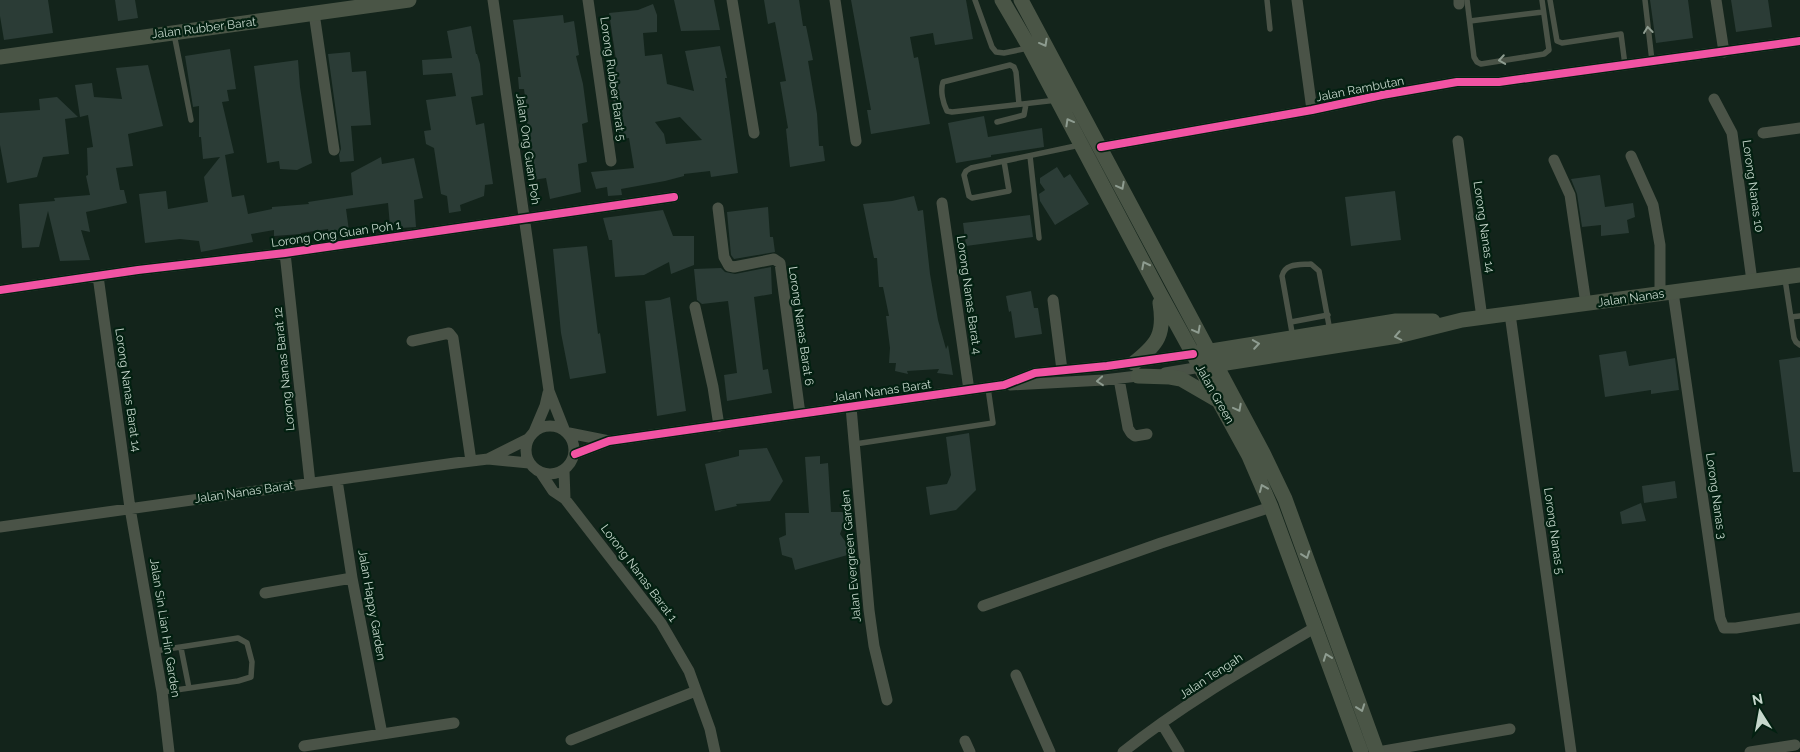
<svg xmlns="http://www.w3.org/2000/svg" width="1800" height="752" viewBox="0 0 1800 752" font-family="Raleway,sans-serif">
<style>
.building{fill:#2b3c36;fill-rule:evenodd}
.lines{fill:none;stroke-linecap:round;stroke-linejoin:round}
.lane{stroke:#4a5347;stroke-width:5.5}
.street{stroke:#4a5347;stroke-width:11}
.secondary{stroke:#4a5546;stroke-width:15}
.cycleway-casing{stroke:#032011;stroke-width:11}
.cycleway{stroke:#f153a3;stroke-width:8}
.oneway{stroke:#8e9c90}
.labels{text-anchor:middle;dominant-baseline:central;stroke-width:4.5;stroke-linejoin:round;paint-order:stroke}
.street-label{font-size:12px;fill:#c6d7cc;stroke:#032011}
</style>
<rect width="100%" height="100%" fill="#13241b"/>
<path class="building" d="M0,0H48L53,33L4,40L0,16Z
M115,0H135L138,18L118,21Z
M674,0H714L720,30L681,31Z
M764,0H799L803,26H806L813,60L808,61L817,114L819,146H823L825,161L790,167L786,129L788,128L780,82L786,81L775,22L768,24Z
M851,0H966L973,39L935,45L933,33L910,37L914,58L918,57L930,124L871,134L867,110H871Z
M1650,0H1688L1693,38L1656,43Z
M1731,0H1768L1772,27L1736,32Z
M653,4L657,15V32L643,33L645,56L662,54L667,84L694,91L685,51L720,46L727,78H725L738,173L711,177L710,171L684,174V176L665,181L621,189L622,195L608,196L607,187L596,189L591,172L634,168L629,138L616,140L614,127L617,126L608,61L616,60L609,13L638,10ZM680,117L702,140L666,144L664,134L655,122Z
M563,15L564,23L574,21L579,55L576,56L583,84L588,122L582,124L587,162L578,164L581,192L550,199L546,178L533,180L526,135L528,134L526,119H528L524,89H519L518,77H521L513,20Z
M471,26L476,54H477L480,64L483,95L471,97L476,125L484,123L493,184L485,185L484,196L460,205L461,211L449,213L447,196L441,194L434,148L426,144L424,131L431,130L426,100L456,96L452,73L423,75L422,60L452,58L447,31Z
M230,49L236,89L227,90L229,101L222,102L234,153L225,155L232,197L244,195L248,214L272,209V207L309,204L308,202L353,195L351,173L381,157L382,164L414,158L423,198L414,200L416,227L401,228V225L390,226L388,203L346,209L349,231L329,234L328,229L301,233V234L274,236V230L251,234L253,242L201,252L199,241L180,239L145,243L139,194L166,191L168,209L208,202L204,177L220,157L203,159L201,137H199V106L193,107L185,56Z
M350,52L352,72L366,71L371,125L351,126L354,161L340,162L339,155L341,149L328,54Z
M298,60L300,87L312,163L297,170L280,169L279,161L267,163L254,66Z
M148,65L163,126L128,134L133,166L116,168L120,190H124L127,203L86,212L90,232L81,230L90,260L60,261L48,211L39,247L22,248L19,204L55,201L54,198L90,195L86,176L88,175L87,148L93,147L88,115L80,117L75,85L92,83L94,97L122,99L116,68Z
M57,97L78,117L65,119L69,154L43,157L37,177L7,183L0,145V113L40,110L39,99Z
M984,116L988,137L1042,128L1044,147L991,155V157L956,163L948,123Z
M1057,167L1064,178L1070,174L1089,204L1055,225L1040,201L1039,194L1045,190L1040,183V178Z
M1600,175L1605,207L1633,203L1635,217L1627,220L1629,233L1601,236V225L1582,227L1577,194L1571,179Z
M1395,191L1401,240L1351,246L1345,197Z
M914,196L918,211L923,210L930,274L938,320L946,349L948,345L953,375L937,373L939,369L907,371L908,374L895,371L896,363H889L890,348L886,316H889L883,287H879L877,258H874L863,204L892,201Z
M768,207L770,237H773L775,252L734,259L731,255L727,212Z
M663,210L673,236H694V265L671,274L669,262L644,275L615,277L612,240H609L603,218Z
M1030,215L1033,237L966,246L963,223Z
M587,246L598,334L600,333L606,373L570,379L561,333L553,249Z
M771,267L772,294L754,297L763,370L768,369L772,393L727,401L724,375L737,373L728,301L702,304L697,300L694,269L721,268L725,272L735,274Z
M1031,291L1034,308H1038L1042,334L1015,338L1011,311L1009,312L1006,296Z
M670,297L686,411L657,416L645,301L660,300Z
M1626,351L1629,366L1675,358L1679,390L1651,394V390L1605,397L1599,355Z
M1800,357V472H1793L1779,360Z
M969,433L976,490L956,510L930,515L926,487L947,484L951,475L946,437Z
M767,448L783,481L770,501L736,504L737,506L715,511L705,464L739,456V450Z
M820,456V464L828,463L831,512H845V520L840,534L849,547L851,554L795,570L792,558L782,555L779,538L786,535L785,513H809L805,457Z
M1675,481L1677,498L1644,503L1642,486Z
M1641,503L1646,521L1622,524L1620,512Z"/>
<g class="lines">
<path class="lane" d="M975,0L992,47L996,52L1004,53L1028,48
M1267,0L1270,29
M1467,0L1474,57L1477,62L1481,64L1544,54L1549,50L1542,0
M1550,0L1557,41L1562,43L1621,34L1625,65
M1645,0L1652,61
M1470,21L1543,12
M174,34L191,120
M1019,104L1016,72L1014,67L1010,65L943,82C940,91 943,103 947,111L952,112L1057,100
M997,122L1024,115L1026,104
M1030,156L1039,238
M1004,161L1009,191L972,198L969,196L964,175L966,171L971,168L1080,145
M1785,279L1794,338L1796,342L1800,345
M1791,317L1800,316
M1291,322L1328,315
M1293,338L1282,276C1285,263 1299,265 1311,264L1319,271L1330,331
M855,444L993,423L988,388
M181,648L189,688
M155,651L238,638L247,643L252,662L251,677L238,681L162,692"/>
<path class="street" d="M493,0L549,391L564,429
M588,0L611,161
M732,0L754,133
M835,0L856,141
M1297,0L1312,110
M1459,0V4
M1716,0L1724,52
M314,13L334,150
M1714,99L1732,133L1752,281
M1763,133L1800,128
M1458,141L1482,318
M1101,147L1312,110L1382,95L1457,82H1499L1800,41
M1631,156L1653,205L1660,245V294
M1554,160L1570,195L1586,304
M942,203L969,390
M718,208L724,257L729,266L734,267L774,259L780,263L800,414
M285,253L310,483
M98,276L130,508L162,692L169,752
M0,290L138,270L285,253L674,197
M1673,292L1720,618L1724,628H1736L1800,618
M1053,300L1062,370
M695,307L713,387L719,426
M1510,314L1571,752
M412,341L449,333L453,338L471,461
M1165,373L1201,367
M1119,379L1128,428L1131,433L1135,436L1147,434
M1010,385L1104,380L1146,375
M851,407L869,610L874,646L887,700
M526 450a24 24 0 1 1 48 0a24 24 0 1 1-48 0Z
M534,432L545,406L548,393
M569,433L609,441
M575,454L609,441L1004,385L1035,373L1107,366L1193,354
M488,459L528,439
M564,471L565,499
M541,473L553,491L565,499L661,623L689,671L710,729L715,752
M337,480L352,578L382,734
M0,527L455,463L488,459L529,463
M265,593L352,578
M983,606L1161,543L1271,507
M1016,675L1050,752
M1162,724L1179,752
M571,740L696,691
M965,741L970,752
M304,746L454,723
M1123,752C1183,704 1250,666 1316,627
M1378,752L1510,729
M1750,752L1795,745"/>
<path class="secondary" d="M1002,0L1030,48L1159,292L1249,456L1271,507L1361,752
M1021,0L1263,453L1285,499L1377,752
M0,57L409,0
M1199,353L1396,321H1433
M1134,363C1158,344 1165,334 1160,303
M1207,366L1398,336L1462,320L1800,275
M1138,376L1170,377L1181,379L1219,401"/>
<g class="cycleway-casing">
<path id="cycleway" d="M1101,147L1312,110L1382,95L1457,82H1499L1800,41
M0,290L138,270L285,253L674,197
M575,454L609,441L1004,385L1035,373L1107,366L1193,354"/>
</g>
<use href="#cycleway" class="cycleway"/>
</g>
<defs><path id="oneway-chevron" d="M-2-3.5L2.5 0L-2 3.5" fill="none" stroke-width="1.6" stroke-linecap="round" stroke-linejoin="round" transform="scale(1.25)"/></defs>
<g class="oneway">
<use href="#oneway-chevron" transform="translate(1648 30) rotate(-97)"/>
<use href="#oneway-chevron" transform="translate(1044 43) rotate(61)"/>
<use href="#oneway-chevron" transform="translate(1502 60) rotate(171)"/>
<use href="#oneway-chevron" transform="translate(1069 122) rotate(-119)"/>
<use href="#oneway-chevron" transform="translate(1121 186) rotate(62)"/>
<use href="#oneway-chevron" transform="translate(1145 265) rotate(-117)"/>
<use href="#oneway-chevron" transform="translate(1197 330) rotate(62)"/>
<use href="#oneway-chevron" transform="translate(1398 336) rotate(169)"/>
<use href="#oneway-chevron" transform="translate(1256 344) rotate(-9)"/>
<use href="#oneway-chevron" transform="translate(1100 381) rotate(175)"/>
<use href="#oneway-chevron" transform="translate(1238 408) rotate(62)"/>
<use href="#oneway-chevron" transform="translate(1263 488) rotate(-113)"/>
<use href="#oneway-chevron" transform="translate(1306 555) rotate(70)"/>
<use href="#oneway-chevron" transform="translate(1327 657) rotate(-110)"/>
<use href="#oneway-chevron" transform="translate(1361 708) rotate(70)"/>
</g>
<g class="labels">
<g class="street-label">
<text transform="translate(204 28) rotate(-7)">Jalan Rubber Barat</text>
<text transform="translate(613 79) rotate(82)">Lorong Rubber Barat 5</text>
<text transform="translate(1360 89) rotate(-11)">Jalan Rambutan</text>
<text transform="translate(528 149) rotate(82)">Jalan Ong Guan Poh</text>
<text transform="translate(1753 186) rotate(82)">Lorong Nanas 10</text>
<text transform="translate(1484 227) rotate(82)">Lorong Nanas 14</text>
<text transform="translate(336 234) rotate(-8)">Lorong Ong Guan Poh 1</text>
<text transform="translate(969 295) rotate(82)">Lorong Nanas Barat 4</text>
<text transform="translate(1631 298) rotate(-8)">Jalan Nanas</text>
<text transform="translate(801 326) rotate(82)">Lorong Nanas Barat 6</text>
<text transform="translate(284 369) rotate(-96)">Lorong Nanas Barat 12</text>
<text transform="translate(128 390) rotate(82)">Lorong Nanas Barat 14</text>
<text transform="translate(882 391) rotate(-8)">Jalan Nanas Barat</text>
<text transform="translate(1215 394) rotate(61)">Jalan Green</text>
<text transform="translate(244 492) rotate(-8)">Jalan Nanas Barat</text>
<text transform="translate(1716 496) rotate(82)">Lorong Nanas 3</text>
<text transform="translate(1554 531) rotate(82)">Lorong Nanas 5</text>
<text transform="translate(851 556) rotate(-95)">Jalan Evergreen Garden</text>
<text transform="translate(639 573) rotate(53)">Lorong Nanas Barat 1</text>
<text transform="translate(372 605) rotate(80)">Jalan Happy Garden</text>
<text transform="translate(165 628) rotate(81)">Jalan Sin Lian Hin Garden</text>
<text transform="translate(1211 676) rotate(-33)">Jalan Tengah</text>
</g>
</g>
<g transform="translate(1760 712) rotate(349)" stroke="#032011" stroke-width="4" paint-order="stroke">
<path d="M0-4L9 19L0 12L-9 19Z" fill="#c6d7cc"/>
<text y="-8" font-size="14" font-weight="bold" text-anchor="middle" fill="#c6d7cc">N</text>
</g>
</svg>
